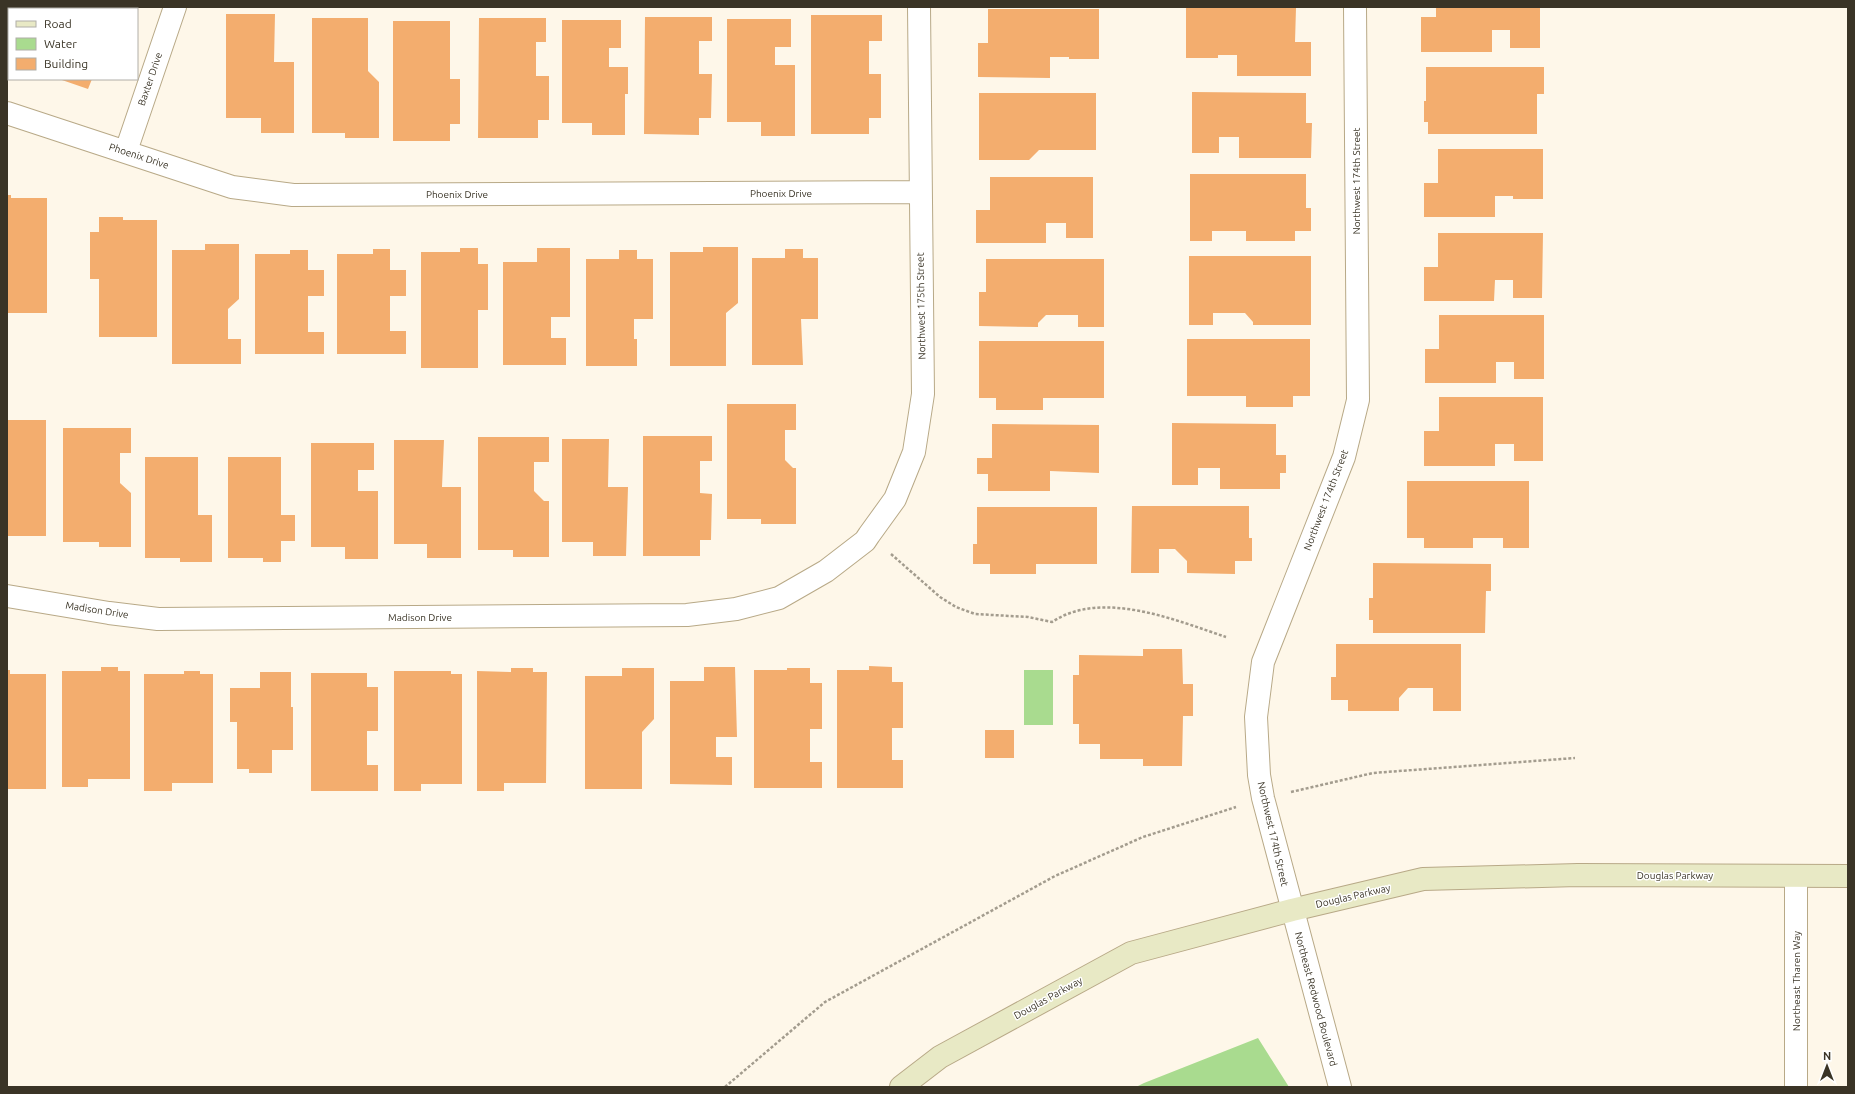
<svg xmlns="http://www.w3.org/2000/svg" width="1855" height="1094" viewBox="0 0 1855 1094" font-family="Ubuntu,sans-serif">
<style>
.water{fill:#a9db8f}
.building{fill:#f3ad6e}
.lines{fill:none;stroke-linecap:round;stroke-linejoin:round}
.street-casing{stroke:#b8a987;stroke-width:24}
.secondary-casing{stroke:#b8a987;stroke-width:24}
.path{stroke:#a39c8e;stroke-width:2.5;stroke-dasharray:3 2;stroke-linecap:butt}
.street{stroke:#fff;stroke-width:22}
.secondary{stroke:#e8e9c5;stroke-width:22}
.labels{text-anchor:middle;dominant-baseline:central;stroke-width:3;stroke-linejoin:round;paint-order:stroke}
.street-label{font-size:10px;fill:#3a3426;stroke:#fff}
</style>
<rect width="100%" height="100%" fill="#fef7e9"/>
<path class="water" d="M1024,670H1053V725H1024Z
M1258,1038L1289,1087H1136L1144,1083Z"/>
<path class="building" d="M7,7H51L56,9H9V43L7,42Z
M1436,7H1540V48H1510V30H1492V52H1421V17H1436Z
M1186,8H1296L1295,42H1311V76H1237V55H1218V58H1186Z
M988,9H1099V59H1069V57H1050V78L978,77V43H988Z
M226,14H275L274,62H294V133H261V118H226Z
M811,15H882V41H869V74H881V118H869V134H811Z
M645,17H712V41H699V74H712L711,118H699V135L644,134Z
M312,18H368V71L379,82V138H345V133H312Z
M479,18H546V42H536V76H549V120H538V138H478Z
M727,19H791V47H775V65H795V136H761V122H727Z
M562,20H621V48H609V67H628V94H625V135H592V123H562Z
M393,21H450V79H460V124H450V141H393Z
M1426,67H1544V94H1537V134H1428V122H1424V101H1426Z
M59,79H92L88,89Z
M1192,92L1306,93V123H1312L1311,158H1239V137H1219V153H1192Z
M979,93H1096V150H1039L1029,160H979Z
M1438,149H1543V199H1513V196H1495V217H1424V183H1438Z
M1190,174H1306V208H1311V231H1295V241H1246V231H1212V241H1190Z
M990,177H1093V238H1066V223H1046V243H976V210H990Z
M7,195H11V198H47V313H7Z
M99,217H123V220H157V337H99V279H90V232H99Z
M1438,233H1543L1542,298H1513V280H1495L1494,301H1424V267H1438Z
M205,244H239V299L228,309V339H241V364H172V250H205Z
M703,247H738V303L726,313V366H670V252H703Z
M460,248H478V264H488V310H478V368H421V252H460Z
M537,248H570V317H551V338H566V365H503V262H537Z
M373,249H390V270H406V296H390V331H406V354H337V254H373Z
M785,249H803V258H818V319H801L803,365H752V258H785Z
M290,250H308V270H324V296H308V332H324V354H255V254H290Z
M619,250H637V259H653V319H634V339H637V366H586V259H619Z
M1189,256H1311V325H1253V322L1245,313H1213V325H1189Z
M986,259H1104V327H1078V315H1046L1038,323V327L979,326V292H986Z
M1439,315H1544V379H1514V362H1496V383H1425V349H1439Z
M1187,339H1310V396H1293V407H1246V396H1187Z
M979,341H1104V398H1043V410H996V398H979Z
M1439,397H1543V461H1514V444H1495V466H1424V431H1439Z
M727,404H796V430H785V460L793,468H796V524H761V519H727Z
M7,420H46V536H7Z
M1172,423L1276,424V455H1286V473H1280V489H1220V468H1198V485H1172Z
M992,424L1099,425V473L1050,471V491H988V474H977V458H992Z
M63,428H131V453H120V483L131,493V547H99V542H63Z
M643,436H712V461H700V493L712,494L711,540H700V556H643Z
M478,437H549V462H534V491L544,501H549V557H513V550H478Z
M562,439H609L608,487H628L626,556H593V542H562Z
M394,440H444L442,487H461V558H427V544H394Z
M311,443H374V470H358V491H378V559H345V547H311Z
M145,457H198V515H212V562H180V558H145Z
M228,457H281V515H295V541H281V562H263V558H228Z
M1407,481H1529V548H1503V538H1473V548H1424V538H1407Z
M1132,506H1249V538H1252V561H1235V574L1187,573V561L1175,549H1159V573H1131Z
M977,507H1097V564H1036V574H990V564H973V544H977Z
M1373,563L1491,564V591H1486L1485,633H1373V620H1369V598H1373Z
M1336,644H1461V711H1433V688H1408L1399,698V711H1348V700H1331V677H1336Z
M1143,649H1182L1183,684H1193V716H1183L1182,766H1143V759H1100V744H1079V724H1073V675H1079V655L1143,656Z
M869,666L892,667V682H903V728H892V760H903V788H837V670H869Z
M101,667H118V671H130V779H88V787H62V671H101Z
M704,667H735L737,737H716V757H732V785L670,784V681H704Z
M511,668H533V672H547L546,783H504V791H477V671L511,672Z
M622,668H654V719L642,732V789H585V676H622Z
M787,668H810V683H822V729H810V762H822V788H754V670H787Z
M7,670H10V674H46V789H7Z
M184,671H200V674H213V783H172V791H144V674H184Z
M394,671H451V674H462V784H421V791H394Z
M260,672H291V707H293V750H272V773H249V769H237V722H230V688H260Z
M311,673H367V687H378V731H367V765H378V791H311Z
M985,730H1014V758H985Z"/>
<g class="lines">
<g class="street-casing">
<path id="street" d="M7,113L232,187L293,195L920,192
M126,151L175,7
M7,596L109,613L158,619L687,615L736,609L779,598L826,571L865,541L869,535L895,499L914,452L923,394L919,7
M1796,876V1087
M1340,1087L1263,798L1259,775L1256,717L1263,662L1344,457L1358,400L1355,7"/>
</g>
<g class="secondary-casing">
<path id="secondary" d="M901,1087L940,1057L1131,953L1292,910L1423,879L1578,875L1848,876"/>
</g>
<path class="path" d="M891,554L940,597L956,607L975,614L1028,617L1052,622C1102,589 1175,620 1226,637
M1291,792L1373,773L1575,758
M725,1087L825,1002L1055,876L1143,837L1236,807"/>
<use href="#street" class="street"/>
<use href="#secondary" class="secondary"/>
</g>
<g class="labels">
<g class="street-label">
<text transform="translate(150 79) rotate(-71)">Baxter Drive</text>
<text transform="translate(139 156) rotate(18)">Phoenix Drive</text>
<text transform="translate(1356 181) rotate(-90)">Northwest 174th Street</text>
<text x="781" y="193">Phoenix Drive</text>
<text x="457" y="194">Phoenix Drive</text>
<text transform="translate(921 306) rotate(-91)">Northwest 175th Street</text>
<text transform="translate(1326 500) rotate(-69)">Northwest 174th Street</text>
<text transform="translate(97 610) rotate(9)">Madison Drive</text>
<text x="420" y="617">Madison Drive</text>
<text transform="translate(1273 834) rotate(77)">Northwest 174th Street</text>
<text x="1675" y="875">Douglas Parkway</text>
<text transform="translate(1353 896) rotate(-13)">Douglas Parkway</text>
<text transform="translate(1796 981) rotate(-90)">Northeast Tharen Way</text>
<text transform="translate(1048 998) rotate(-29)">Douglas Parkway</text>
<text transform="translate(1316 999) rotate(75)">Northeast Redwood Boulevard</text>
</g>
</g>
<rect width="1855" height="1094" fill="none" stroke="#3a3426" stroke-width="16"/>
<rect x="8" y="8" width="130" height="72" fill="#ffffff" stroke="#b0aea8"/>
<rect x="16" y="21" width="20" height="6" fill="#e8e9c5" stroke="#b0aea8"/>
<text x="44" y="28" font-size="12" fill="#3a3426">Road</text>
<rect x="16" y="38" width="20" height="12" fill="#a9db8f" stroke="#b0aea8"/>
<text x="44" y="48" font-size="12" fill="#3a3426">Water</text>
<rect x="16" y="58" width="20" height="12" fill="#f3ad6e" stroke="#b0aea8"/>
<text x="44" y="68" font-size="12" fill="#3a3426">Building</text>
<g transform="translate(1827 1066)" stroke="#ffffff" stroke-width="3" paint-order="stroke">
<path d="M0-3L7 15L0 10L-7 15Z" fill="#3a3426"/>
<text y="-6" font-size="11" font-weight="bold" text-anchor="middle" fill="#3a3426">N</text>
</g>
</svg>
